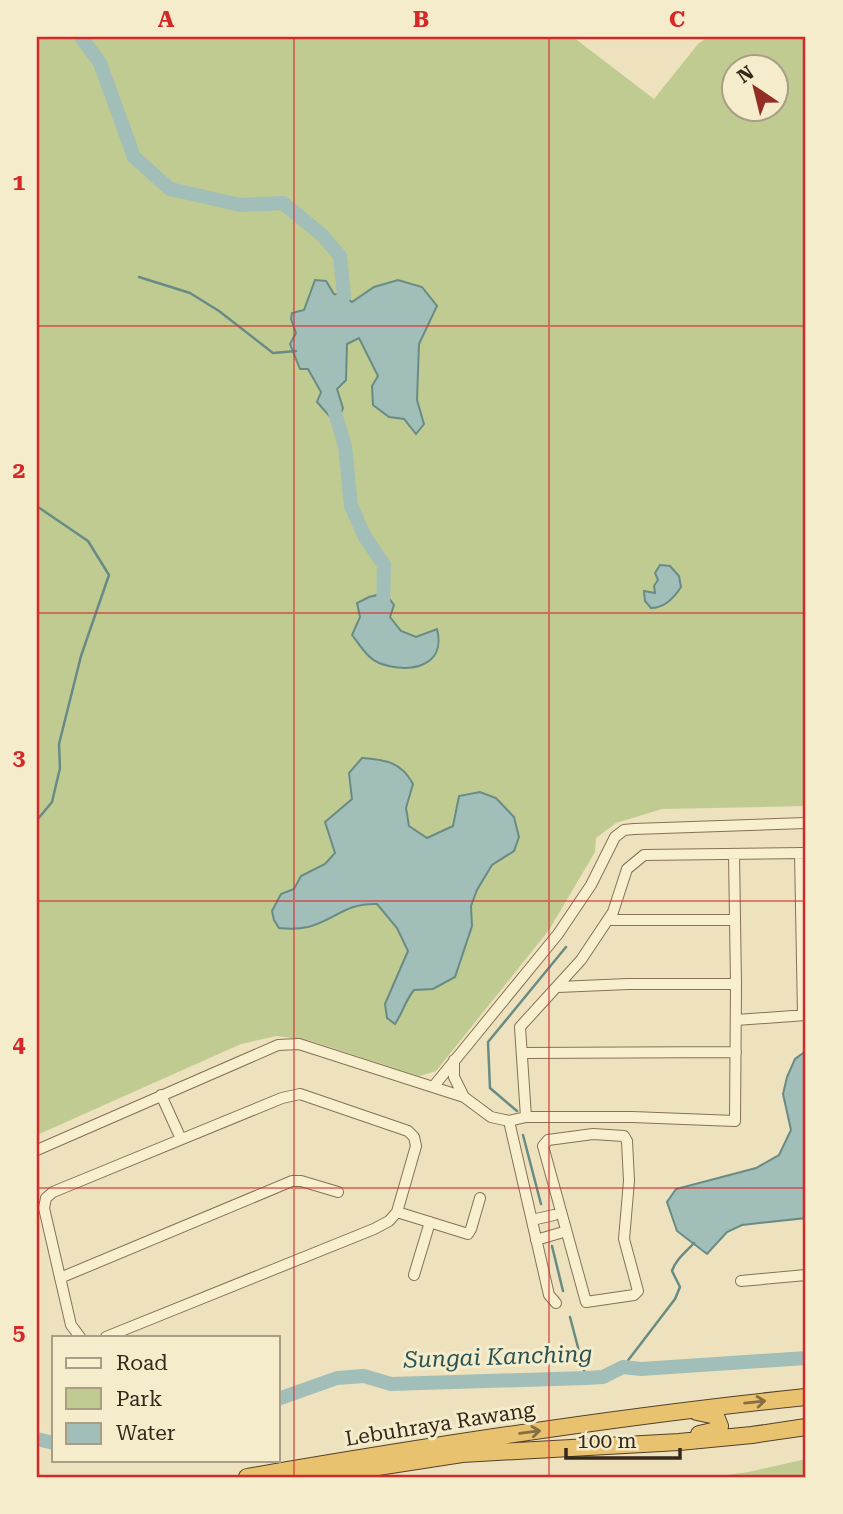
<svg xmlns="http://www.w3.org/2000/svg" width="843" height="1514" viewBox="0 0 843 1514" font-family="'Roboto Serif',serif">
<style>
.green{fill:#c0cb91;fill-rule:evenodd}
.water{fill:#a1beb8;stroke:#688c85;stroke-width:2}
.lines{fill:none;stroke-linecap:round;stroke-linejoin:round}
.stream{stroke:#688c85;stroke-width:2.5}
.river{stroke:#a1beb8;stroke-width:14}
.minor-casing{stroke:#857256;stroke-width:12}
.trunk-casing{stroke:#52402b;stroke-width:18}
.minor{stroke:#f8efcf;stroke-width:10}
.trunk{stroke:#e8c26f;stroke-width:16}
.oneway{stroke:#856e41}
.grid{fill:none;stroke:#d62828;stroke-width:2;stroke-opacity:0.55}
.labels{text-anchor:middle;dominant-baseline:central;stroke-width:6;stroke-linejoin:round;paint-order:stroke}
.street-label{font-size:21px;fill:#34291b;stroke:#f5eccc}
.water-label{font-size:23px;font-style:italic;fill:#2a5354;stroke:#f5eccc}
.neatline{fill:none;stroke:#d62828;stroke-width:2.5}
.grid-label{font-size:23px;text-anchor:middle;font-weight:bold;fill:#d62828}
</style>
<rect width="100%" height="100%" fill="#ede2bd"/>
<path class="green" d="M37,37H573L654,99L698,44L708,37H806V806L662,809L616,823L596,838L595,852L549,930L436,1071L419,1076L311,1041L277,1036L241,1044L37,1135ZM734,66H776V108H734Z
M806,1459V1477H713L749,1472Z"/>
<path class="water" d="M315,280L326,281L334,294L344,296L352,302L374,287L398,280L422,287L437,306L419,344L417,400L424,424L416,434L404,419L389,417L373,405L372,386L378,376L359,338L347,344L346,380L337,389L343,408L338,421L332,419L317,402L321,392L308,369H300L290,344L296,333L291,319L292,313L304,310Z
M660,565L670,566L679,576L681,587C674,598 665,608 651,608L645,601L644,591L655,593L654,586L658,580L655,573Z
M385,593L394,605L390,617L401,631L416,637L437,629C447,668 407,674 379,663C367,658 360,645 352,635L360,617L357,603L369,597Z
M362,758C385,760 401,761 413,784L406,808L409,826L427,838L453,826L459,796L480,792L496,798L514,817L519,837L514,851L492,865L477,890L471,906L472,926L455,977L433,989L414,990C405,1001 403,1012 395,1024L387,1018L385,1004L408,951L397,928L377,904C345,903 335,920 308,927C299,929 288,929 279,928L274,920L272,911L281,894L294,889L301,876L325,864L335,853L325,822L352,799L349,773Z
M806,1051V1218L742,1225L727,1232L707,1254L677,1231L667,1202L676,1189L756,1168L779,1155L791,1130L783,1094L787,1077L795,1059Z"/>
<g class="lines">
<path class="stream" d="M139,277L190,293L219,311L273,353L296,351
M37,820L52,802L60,768L59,744L81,656L109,575L88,541L38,507
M517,1111L490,1088L488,1042L566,947
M523,1135L541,1204
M552,1246L563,1291
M570,1317L586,1378
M623,1367L675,1299L680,1287L672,1271C676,1259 685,1253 694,1243"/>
<path class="river" d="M81,37L100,63L134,157L170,189L241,205L283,203L322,235L340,256L344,296L333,312
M332,403L345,446L351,506L365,537L384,565L383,610
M278,1399L337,1378L364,1376L391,1384L586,1378L603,1377L623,1367L641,1369L806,1358
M37,1439L54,1443"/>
<g class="minor-casing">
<path id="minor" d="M800,853L803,1015
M608,920H735
M558,987L628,984H736
M736,1020L806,1015
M522,1053L736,1052
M454,1060V1077L464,1097
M433,1087L558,934L591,885L615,837L624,830L634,829L806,823
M161,1095L181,1139
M526,1117L520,1027L581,960L613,912L627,869L644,855L806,853
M509,1121L549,1295L556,1303
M593,1134L624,1136L627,1141L629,1181L624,1239L638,1291L634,1295L586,1302L543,1146L548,1140Z
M37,1150L278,1045L299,1044L464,1097L491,1117L509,1121L526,1117H632L735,1121L736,984L734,854
M397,1212L468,1234L471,1229L480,1198
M532,1220L554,1215
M536,1240L560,1233
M414,1275L430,1222
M60,1278L292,1181H301L338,1192
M741,1281L806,1275
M80,1337L71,1325L44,1208L46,1198L53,1192L282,1098L300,1094L408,1131L414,1137L416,1146L397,1212L389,1221L374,1229L106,1337"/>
</g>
<g class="trunk-casing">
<path id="trunk" d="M697,1412L716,1416L720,1426L717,1430L699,1434
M247,1477C433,1445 619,1416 806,1397
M313,1477L462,1454L679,1442L752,1435L806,1427"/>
</g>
<use href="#minor" class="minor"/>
<use href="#trunk" class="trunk"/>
</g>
<defs><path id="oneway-shaft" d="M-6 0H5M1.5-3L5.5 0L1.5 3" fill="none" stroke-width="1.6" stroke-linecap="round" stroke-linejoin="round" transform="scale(1.75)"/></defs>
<g class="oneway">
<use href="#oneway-shaft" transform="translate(755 1402) rotate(-6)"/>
<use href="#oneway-shaft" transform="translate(530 1432) rotate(-8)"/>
</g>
<path class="grid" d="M294,37V1477M549,37V1477M37,326H806M37,613H806M37,901H806M37,1188H806"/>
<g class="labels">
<g class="street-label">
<text transform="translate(440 1424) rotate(-9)">Lebuhraya Rawang</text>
</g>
<g class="water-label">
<text transform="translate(498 1357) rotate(-2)">Sungai Kanching</text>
</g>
</g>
<rect width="843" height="1514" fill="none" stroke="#f5eccc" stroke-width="77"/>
<rect x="52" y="1336" width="228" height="126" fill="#f5eccc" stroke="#a89e85" stroke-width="2"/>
<rect x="66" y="1358" width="35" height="10" fill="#f8efcf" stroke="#a89e85" stroke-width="2"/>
<text x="116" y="1370" font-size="21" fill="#34291b">Road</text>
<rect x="66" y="1388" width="35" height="21" fill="#c0cb91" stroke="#a89e85" stroke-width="2"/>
<text x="116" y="1406" font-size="21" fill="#34291b">Park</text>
<rect x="66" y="1423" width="35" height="21" fill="#a1beb8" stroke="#a89e85" stroke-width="2"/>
<text x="116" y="1440" font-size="21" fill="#34291b">Water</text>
<g transform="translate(755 88) rotate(325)"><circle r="33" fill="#f5eccc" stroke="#a89e85" stroke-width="2"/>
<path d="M0-5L12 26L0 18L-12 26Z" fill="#932e26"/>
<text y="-10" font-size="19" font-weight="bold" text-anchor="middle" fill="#34291b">N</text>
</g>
<path d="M566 1448v10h114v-10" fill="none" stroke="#34291b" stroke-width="3.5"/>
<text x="577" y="1448" font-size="21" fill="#34291b" stroke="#f5eccc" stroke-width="5" paint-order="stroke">100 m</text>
<rect x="38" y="38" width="766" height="1438" class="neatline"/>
<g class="grid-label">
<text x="166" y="27">A</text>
<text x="421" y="27">B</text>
<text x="677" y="27">C</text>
<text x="19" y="190">1</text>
<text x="19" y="478">2</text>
<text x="19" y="765">3</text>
<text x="19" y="1052">4</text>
<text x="19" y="1340">5</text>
</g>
</svg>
